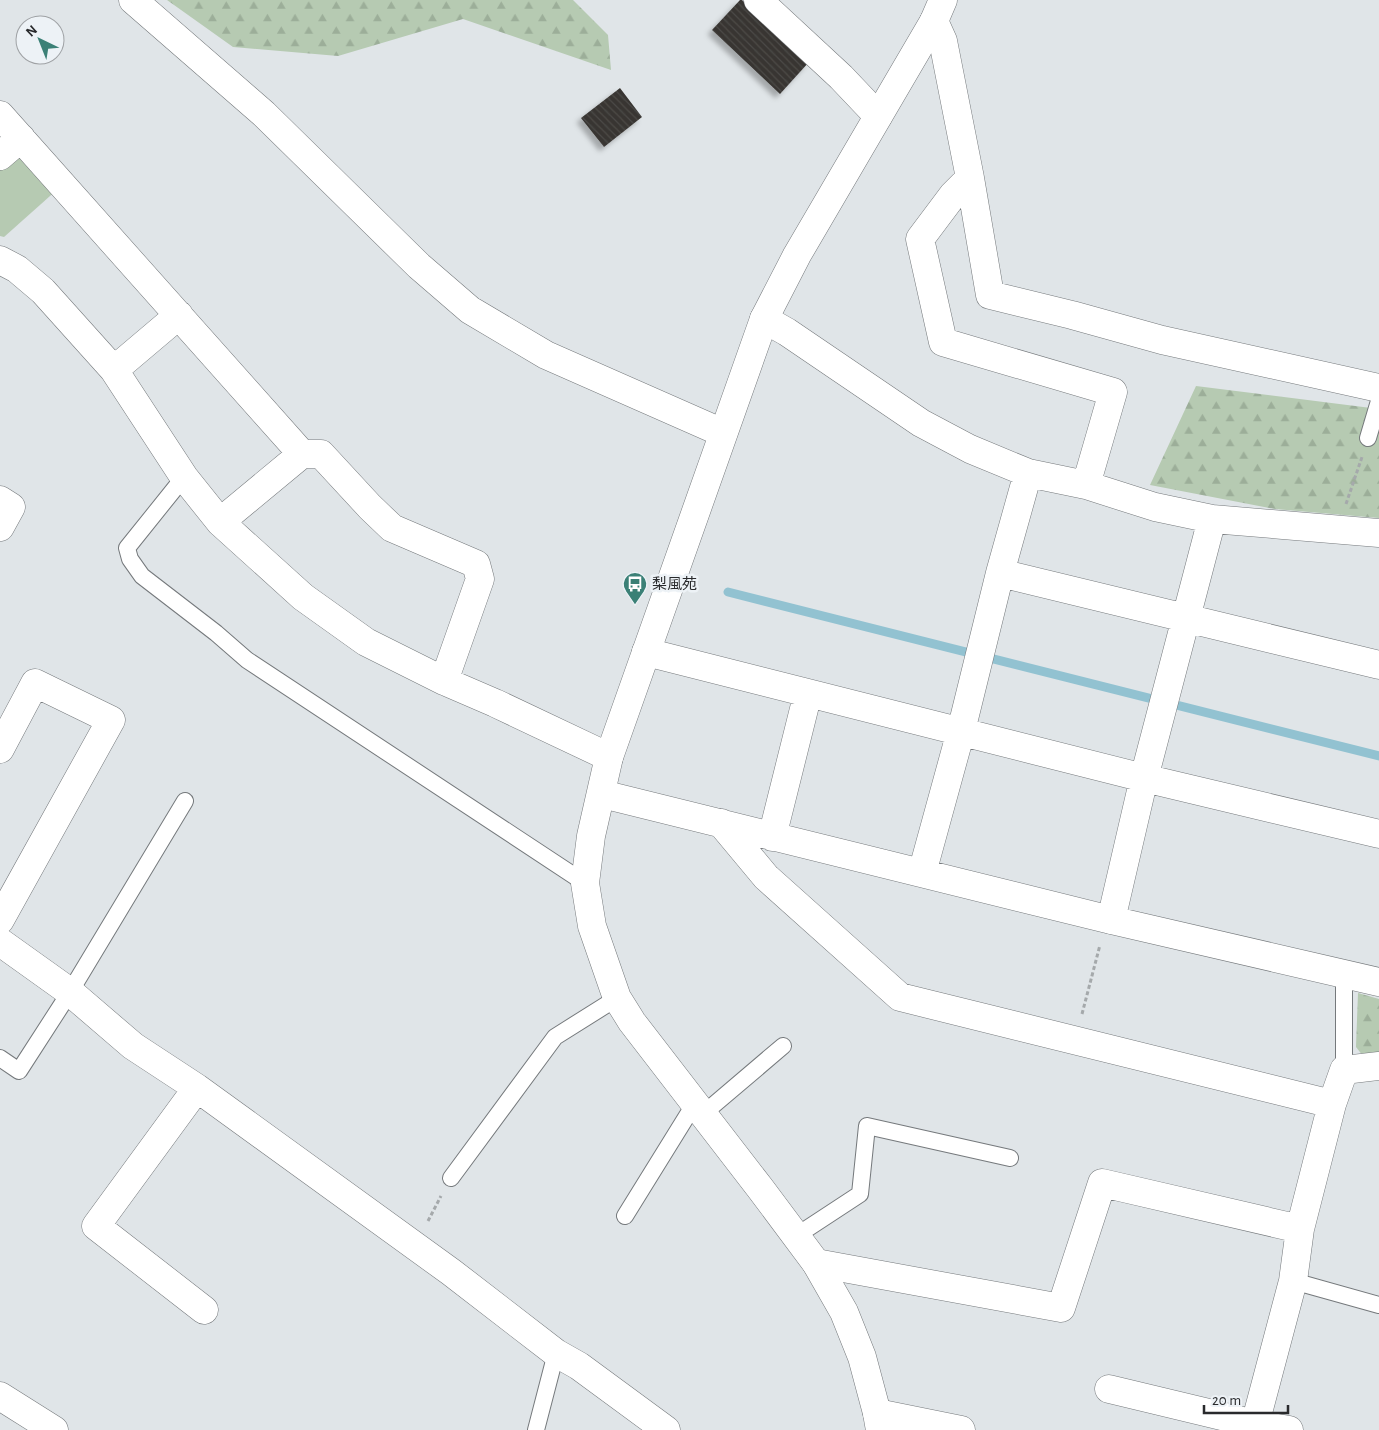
<svg xmlns="http://www.w3.org/2000/svg" width="1379" height="1430" viewBox="0 0 1379 1430" font-family="'Alegreya Sans','Noto Sans JP',sans-serif">
<style>
.forest{fill:url(#forest-firs)}
.park{fill:#b6cab2}
.lines{fill:none;stroke-linecap:round;stroke-linejoin:round}
.stream{stroke:#92c2d1;stroke-width:9}
.building{fill:url(#building-back-hatch);filter:url(#shadow)}
.service-casing{stroke:#75797c;stroke-width:18}
.minor-casing{stroke:#75797c;stroke-width:29}
.tertiary-casing{stroke:#75797c;stroke-width:29}
.path{stroke:#a5a9ab;stroke-width:3;stroke-dasharray:4 2.5;stroke-linecap:butt}
.service{stroke:#fff;stroke-width:16}
.minor{stroke:#fff;stroke-width:28}
.tertiary{stroke:#fff;stroke-width:28}
.labels{text-anchor:middle;dominant-baseline:central;stroke-width:5;stroke-linejoin:round;paint-order:stroke}
.poi-label{font-size:15px;fill:#292a2c;stroke:#edf2f6;text-anchor:start}
</style>
<defs>
<pattern id="forest-firs" width="22" height="20" patternUnits="userSpaceOnUse" patternTransform="scale(1.25)"><rect width="22" height="20" fill="#b6cab2"/><path d="M5 1l3.5 6h-7zM16 11l3.5 6h-7z" fill="#9cae99"/></pattern>
<pattern id="building-back-hatch" width="6" height="6" patternUnits="userSpaceOnUse" patternTransform="scale(1.25)"><rect width="6" height="6" fill="#383532"/><path d="M-1 5l2 2M0 0l6 6M5-1l2 2" fill="none" stroke="#4c4a47"/></pattern>
<filter id="shadow"><feDropShadow dx="-4.5" dy="4.5" stdDeviation="2.5" flood-color="#0004"/></filter>
</defs>
<rect width="100%" height="100%" fill="#e0e5e8"/>
<path class="forest" d="M167,0H573L608,35L611,70L463,19L338,56L233,47Z
M1196,386L1379,409V518L1275,509L1150,485Z
M1358,993L1379,999V1059L1363,1056L1356,1047Z"/>
<path class="park" d="M13,148L59,188L4,237L0,236V160Z"/>
<g class="lines">
<path class="stream" d="M728,592L1379,756"/>
</g>
<path class="building" d="M740,0H742L809,62L780,94L712,30Z
M620,88L642,117L604,147L581,118Z"/>
<g class="lines">
<g class="service-casing">
<path id="service" d="M1368,438L1379,401
M184,477L127,548L130,559L142,576L216,633L247,660L585,883
M1344,974V1070
M0,1058L19,1071L70,992L185,801
M703,1114L783,1046
M451,1178L555,1037L617,998
M625,1216L695,1103
M796,1236L860,1194L867,1126L1010,1158
M1293,1281L1379,1305
M536,1430L556,1353"/>
</g>
<g class="minor-casing">
<path id="minor" d="M133,0L264,114L419,266L470,310L546,355L723,433
M758,0L841,77L878,116
M934,21L943,41L970,178L990,295L1072,315L1162,340L1379,388
M0,115L302,454L220,522
M0,156L21,138
M970,178L953,195L920,239L943,342L1113,392L1086,485
M0,260L17,269L43,291L114,370L184,477L220,522L303,597L366,642L444,681L495,703L609,757
M764,319L787,332L921,423L970,449L1028,473L1086,485L1155,507L1212,519L1379,533
M114,370L179,315
M302,454H321L370,507L392,528L476,564L480,579L444,681
M0,500L11,507L0,527
M1000,573L1028,473
M646,652L1144,778L1379,834
M0,749L35,683L111,720L0,920
M602,794L1111,920L1379,982
M721,823L766,877L900,997L1332,1104L1300,1229L1293,1281L1255,1424L1252,1430
M772,837L808,693
M922,873L961,731L1000,573L1379,665
M1111,920L1144,778L1212,519
M0,942L70,992L133,1046L197,1088L451,1272L556,1353L579,1366L666,1430
M197,1088L96,1226L204,1310
M1332,1104L1344,1070L1379,1066
M816,1263L1061,1308L1102,1183L1300,1229
M1109,1389L1255,1424L1289,1430
M0,1396L54,1430
M877,1413L961,1430"/>
</g>
<g class="tertiary-casing">
<path id="tertiary" d="M880,1430L877,1413L862,1357L844,1312L816,1263L760,1188L632,1022L617,998L592,926L585,883L591,836L609,757L764,319L797,255L934,21L943,0"/>
</g>
<path class="path" d="M1346,504L1362,457
M1082,1014L1100,945
M428,1221L441,1196"/>
<use href="#service" class="service"/>
<use href="#minor" class="minor"/>
<use href="#tertiary" class="tertiary"/>
</g>
<defs>
<g id="bus-pin" transform="scale(1.25)"><path d="M0 17L-7.5 6A9.5 9.5 0 1 1 7.5 6Z" fill="#3b8076" stroke="#edf2f6"/><path d="M-5-6H5V4H4V6H2V4H-2V6H-4V4H-5ZM-3.5-4V0h7V-4ZM-3.5 1.2v1.5H-2V1.2ZM2 1.2v1.5H3.5V1.2Z" fill="#fff"/></g>
</defs>
<g fill-rule="evenodd">
<use href="#bus-pin" x="635" y="584"/>
</g>
<g class="labels">
<g class="poi-label">
<text x="652" y="584">梨風苑</text>
</g>
</g>
<g transform="translate(40 40) rotate(317)"><circle r="24" fill="#edf2f6" stroke="#9fa2a5"/>
<path d="M0-4L9 19L0 12L-9 19Z" fill="#3b8076"/>
<text y="-8" font-size="14" font-weight="bold" text-anchor="middle" fill="#292a2c">N</text>
</g>
<path d="M1204 1405v8h84v-8" fill="none" stroke="#292a2c" stroke-width="2.5"/>
<text x="1212" y="1405" font-size="15" fill="#292a2c" stroke="#edf2f6" stroke-width="4" paint-order="stroke">20 m</text>
</svg>
